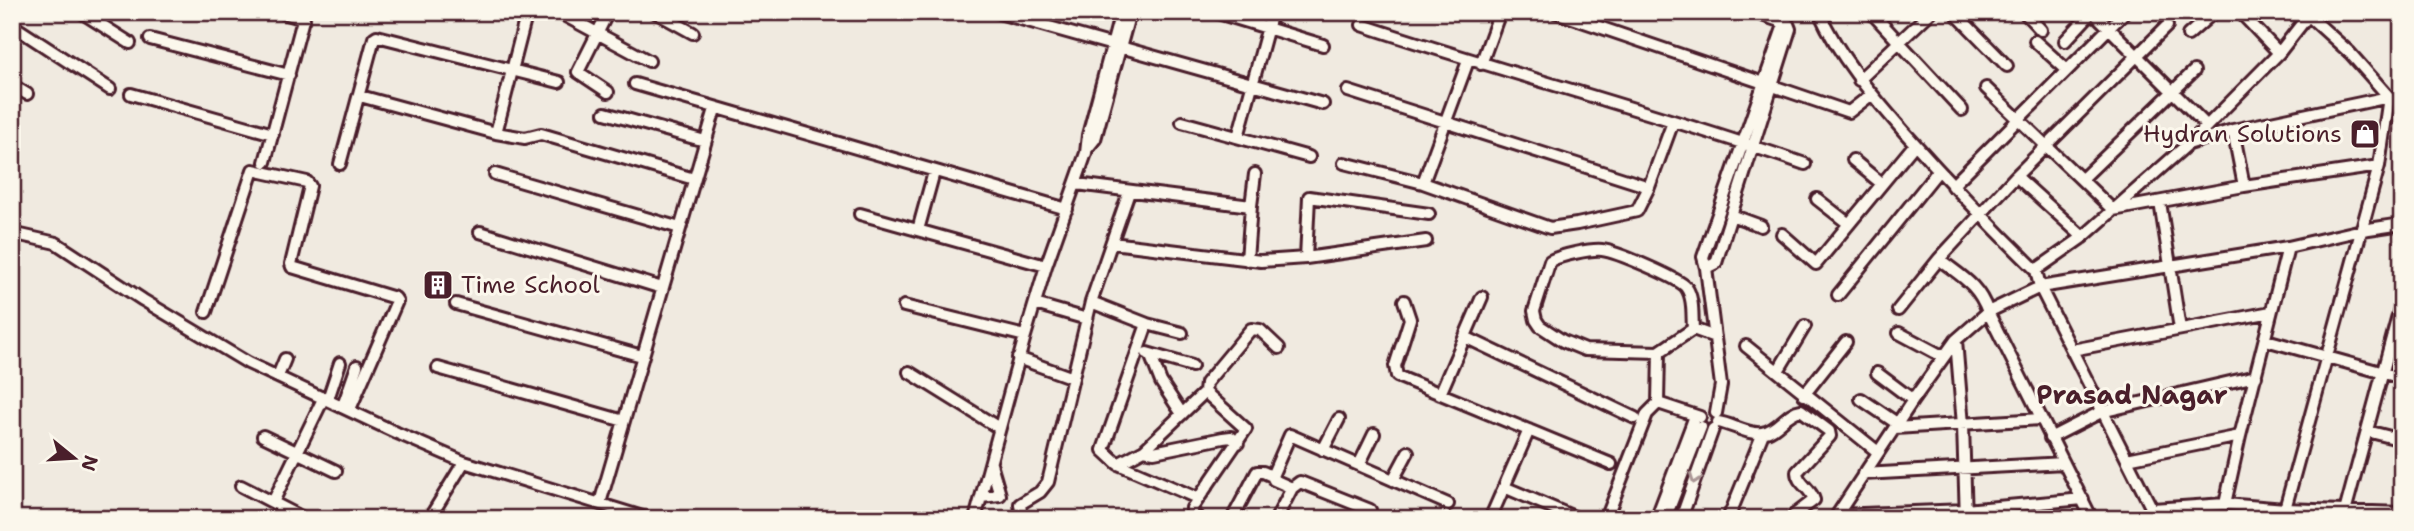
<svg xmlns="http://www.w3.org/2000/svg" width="2414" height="531" viewBox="0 0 2414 531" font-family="'Shantell Sans',sans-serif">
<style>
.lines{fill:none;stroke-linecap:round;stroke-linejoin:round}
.minor-casing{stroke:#4a1f2b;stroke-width:16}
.minor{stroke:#fbf7ec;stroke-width:10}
.oneway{stroke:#ab9695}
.labels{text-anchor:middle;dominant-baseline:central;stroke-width:6;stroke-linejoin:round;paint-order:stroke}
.poi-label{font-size:24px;fill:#4a1f2b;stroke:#fbf7ec;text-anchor:end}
.neighbourhood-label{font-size:26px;font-weight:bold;fill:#4a1f2b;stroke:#fbf7ec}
</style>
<rect width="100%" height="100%" fill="#f0eae0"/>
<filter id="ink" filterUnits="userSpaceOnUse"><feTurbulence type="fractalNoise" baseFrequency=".0143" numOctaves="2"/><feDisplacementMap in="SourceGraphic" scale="14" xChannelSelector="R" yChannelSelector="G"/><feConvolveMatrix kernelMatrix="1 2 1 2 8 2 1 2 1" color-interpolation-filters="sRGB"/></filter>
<g filter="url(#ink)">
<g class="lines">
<g class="minor-casing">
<path id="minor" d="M81,12L130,43
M280,12L304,19
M558,12L649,61
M655,12L693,33
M1555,12L1849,112L1872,94
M1753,12L1788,24
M1819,12C1840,59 1873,96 1906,134C1948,181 1991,226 2036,270
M1871,12L1962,110
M1954,12L2007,66
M2024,12L2041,30
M2093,12L2207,126
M2240,12L2279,53
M999,13L1323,104
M1218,13L1323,45
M12,25L110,89
M1362,25C1509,74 1659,113 1805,164
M2188,35L2214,12
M150,39L289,75
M2035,41L2067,70
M2065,41L2092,12
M1481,64L1500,12
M1859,80L1931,12
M635,84L1067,209
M12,85L27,94
M1986,88L2113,210L2244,186L2379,166
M1348,91L1649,187L1673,122
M608,92L578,72L608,12
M131,94L273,134
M360,96L496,133L527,12
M605,113L705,141
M1182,122L1309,157
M2233,130L2244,186
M496,133L525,138L541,134L548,136L694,179
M1238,137L1272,12
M2192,141L2279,53L2311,12
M1087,149L1095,139L1130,12
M1853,160L1882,184
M265,162L305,12
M1344,163L1423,183L1550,228L1577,224L1637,211L1649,187
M340,164L374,38L377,36L559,82
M495,174L680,228
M2016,176L2167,26
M2083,178L2194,71
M1423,183L1468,61
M1077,184L1251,206L1247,260
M1952,186L2125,12
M1817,199L1849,224
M2160,202L2180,329
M1251,206L1255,174
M860,214L1046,266
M1731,215L1761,226
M918,230L934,172
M480,232L662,288
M12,233L56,243L143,300L248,363L397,433L464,462L649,519
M1782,234L1816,264L1915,144
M1112,243L1261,261L1306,258L1426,241
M1306,258L1309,197L1429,214
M1939,259C1962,277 1978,284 1988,312L2092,519
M1706,268L1716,263L1790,29L1788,24L1783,28L1703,257L1706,268L1721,385L1716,413
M1838,295L1938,171
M1404,301L1410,319L1395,366L1397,376L1611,464
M1091,302L1147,324L1182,333
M456,304L642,356
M1035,304L1087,319
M904,306L1025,336
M1898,310L1939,259L2016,176L2083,237
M206,312L253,170L307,182L310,186L291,264L292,267L395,298L397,301L350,409
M1147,324L1103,450L1118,464L1197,498
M1899,333L1944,357
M1465,337L1635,418
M1956,340L1963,425L1966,519
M2266,340L2402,378
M1746,346L1878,452
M2072,350L2271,312
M1659,352L1693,329
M1147,353L1192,366
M1150,354L1161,382L1182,414
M1018,358L1073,378
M438,368L624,421
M1778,371L1805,326
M909,372L999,428
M1877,373L1913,400
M278,376L285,359
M1440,394L1482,297
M1804,395L1846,342
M328,399L340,363
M1861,399L1898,424
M1658,403L1659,352L1585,350L1563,341L1540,326L1536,320L1534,311L1550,261C1561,255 1590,249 1602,250C1615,251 1678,278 1686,287C1694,298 1692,316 1693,329L1715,337
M343,406L357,366
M1718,422C1732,424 1748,435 1762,433C1778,431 1786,412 1801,410L1829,431L1830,436L1797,472C1797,483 1811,488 1814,500L1789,519
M1895,428L2041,419
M2367,431L2402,440
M263,436L336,471
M2050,438L2101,412L2256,376
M1144,450L1154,452L1223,438L1231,437L1238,443
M1323,450L1339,419
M2127,459L2240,436
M1118,464L1144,450L1205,392L1206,383L1251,329L1260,330L1279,348
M1359,465L1374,434
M1863,474L2064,463
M1393,480L1408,452
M241,486L303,518
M1504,487L1579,519
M1292,488L1300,482L1370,510
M981,497L1000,495L991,464
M273,502L324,397
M600,503L715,109
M2225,504L2240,436L2288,247
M2153,509L2225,504L2285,509L2402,513
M2285,509L2379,166L2389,97L2350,53L2309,16
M1837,515L1965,510L2083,499
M429,519L464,462
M975,519L1025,336L1046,266L1086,153L1088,135L1121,12
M1022,519L1020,504L1040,492L1048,482L1091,302L1129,192
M1200,519L1192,514V508L1246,429L1205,392
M1232,519L1257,472H1263L1272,476
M1276,519L1292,488L1274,480L1272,476L1290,435L1448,504
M1490,519L1529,430
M1606,519L1647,414L1658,403L1700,417
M1656,519L1695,416
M1665,519L1701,427
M1681,519L1713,429
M1728,519L1763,433
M1836,519L1837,515L1913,400L1956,340L1988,312L2040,287L2036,270L2083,237L2188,144L2233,130L2389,97
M2157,519L2040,287L2288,247L2362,230L2402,224
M2343,519L2402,301"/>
</g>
<use href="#minor" class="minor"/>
</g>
<defs><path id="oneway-chevron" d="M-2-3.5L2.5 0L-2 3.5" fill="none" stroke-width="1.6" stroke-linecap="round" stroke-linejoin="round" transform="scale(1.75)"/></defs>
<use class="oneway" href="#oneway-chevron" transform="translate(1695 479) rotate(110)"/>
</g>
<defs>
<g id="shop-square" transform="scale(1.575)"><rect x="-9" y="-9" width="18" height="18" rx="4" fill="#4a1f2b" stroke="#fbf7ec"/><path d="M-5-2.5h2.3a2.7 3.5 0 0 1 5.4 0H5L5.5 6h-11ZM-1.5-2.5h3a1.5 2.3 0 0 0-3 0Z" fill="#fff"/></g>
<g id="building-square" transform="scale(1.575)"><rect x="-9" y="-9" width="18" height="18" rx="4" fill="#4a1f2b" stroke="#fbf7ec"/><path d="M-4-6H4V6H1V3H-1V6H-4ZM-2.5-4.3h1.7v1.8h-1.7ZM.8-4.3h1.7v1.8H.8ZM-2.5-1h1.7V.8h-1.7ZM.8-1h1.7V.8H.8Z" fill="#fff"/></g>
</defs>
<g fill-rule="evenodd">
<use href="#shop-square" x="2365" y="134"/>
<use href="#building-square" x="438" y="285"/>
</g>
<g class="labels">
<g class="poi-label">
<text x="2342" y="134">Hydran Solutions</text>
<text x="461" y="285" text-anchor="start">Time School</text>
</g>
<g class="neighbourhood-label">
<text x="2132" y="394">Prasad Nagar</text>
</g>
</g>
<rect width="2414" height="531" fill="none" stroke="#fbf7ec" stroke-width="42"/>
<rect x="21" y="21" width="2372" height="489" fill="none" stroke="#4a1f2b" stroke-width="2.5" filter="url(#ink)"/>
<g transform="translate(74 458) rotate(108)" stroke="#fbf7ec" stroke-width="5" paint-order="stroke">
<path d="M0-5L12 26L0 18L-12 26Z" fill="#4a1f2b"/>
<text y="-10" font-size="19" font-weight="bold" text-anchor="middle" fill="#4a1f2b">N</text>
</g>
</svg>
